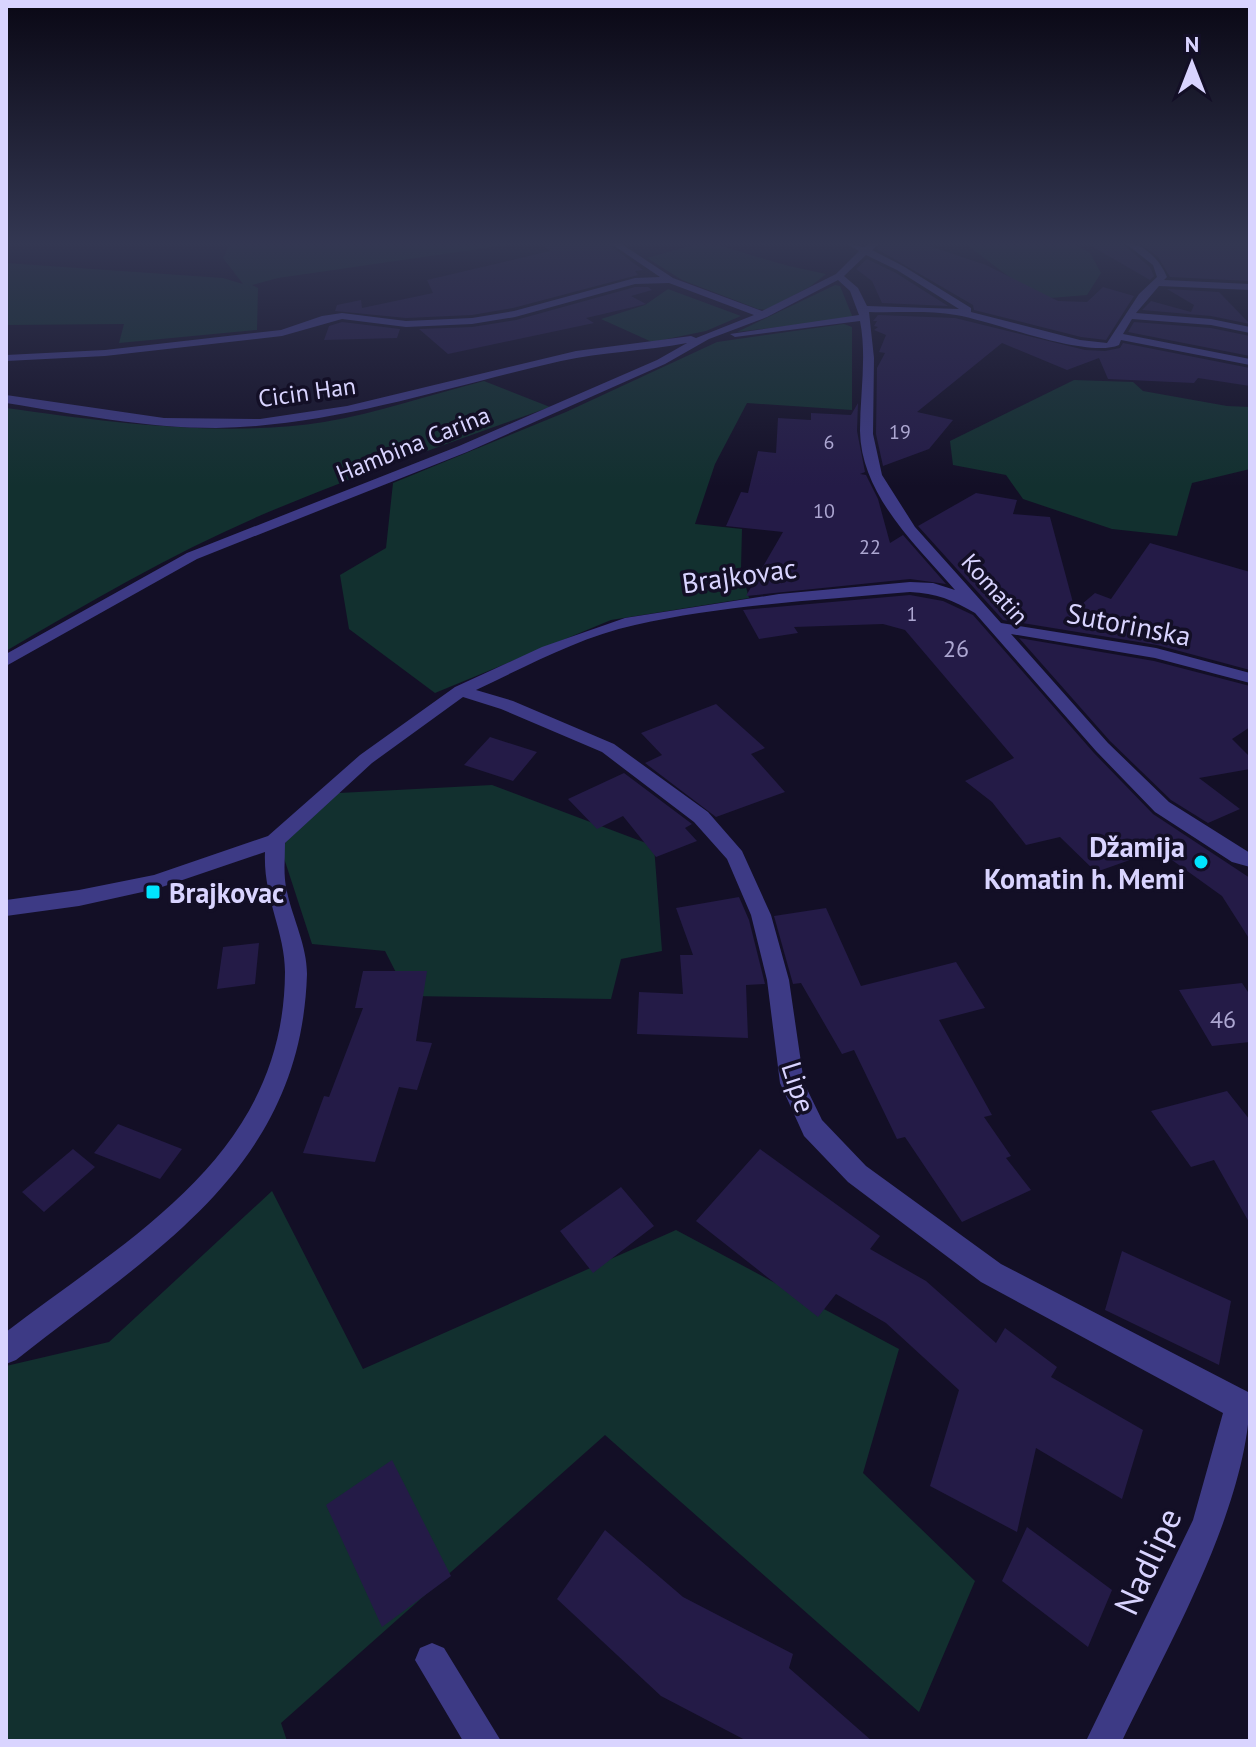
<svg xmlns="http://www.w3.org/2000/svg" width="1256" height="1747" viewBox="0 0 1256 1747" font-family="'PT Sans',sans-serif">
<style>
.green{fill:#12302f}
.building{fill:#241b47}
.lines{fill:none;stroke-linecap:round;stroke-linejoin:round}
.minor{fill:#3d3a85;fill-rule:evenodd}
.poi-dot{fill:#00e5ff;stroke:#130f26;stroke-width:3}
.labels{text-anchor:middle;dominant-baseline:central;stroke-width:7;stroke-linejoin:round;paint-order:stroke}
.far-number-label{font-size:20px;fill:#aca6d1}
.far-street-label{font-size:24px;fill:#d9d4ff;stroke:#130f26}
.number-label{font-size:24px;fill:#aca6d1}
.street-label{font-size:28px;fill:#d9d4ff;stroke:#130f26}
.poi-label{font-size:28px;font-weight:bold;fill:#d9d4ff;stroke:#130f26;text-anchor:end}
.near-street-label{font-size:34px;fill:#d9d4ff;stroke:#130f26}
</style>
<rect width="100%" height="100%" fill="#130f26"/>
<path class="green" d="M230,243H520L278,278L252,285L258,288L257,330L119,343L124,324L6,325V263L223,278L243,284L223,258Z
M700,243H710L789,266L826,274L811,286L766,310L758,309L682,280L647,258Z
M1072,243L1090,253L1101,273L1087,295L1038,299L966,244Z
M835,285L840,286L853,318L737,332Z
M668,289L741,316L706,331L652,342L601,319L645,305Z
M844,324L852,327V410L747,403L715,464L695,524L742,529L741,569L749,598L611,620L435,693L349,629L340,575L386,548L393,483L566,412L717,342Z
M1074,380L1133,382L1143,391L1227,406L1250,407V469L1192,483L1177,536L1112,529L1023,499L1006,475L953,465L950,441Z
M484,381L550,407C464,438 377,468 293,502C192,542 99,596 6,651V408C107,422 223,438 324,422C378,413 432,394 484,381Z
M492,785L654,846L662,951L621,959L611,999L408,996L385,951L312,944L281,849L320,794Z
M272,1191L363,1369L676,1230L899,1349L863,1473L975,1581L919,1712L605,1435L281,1723L287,1741H6V1366L109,1342Z"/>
<path class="building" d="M539,243H607L643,270L635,271L638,275L513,308L472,315L406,318L335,311L337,305L361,300L362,308L433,293L427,280L550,251Z
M883,243H920L986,265L1058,301L1087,302L1103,287L1134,296L1106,340L1081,337L974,310L973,305L877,249Z
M1086,243H1122L1150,267L1154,276L1150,280Z
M1139,243H1250V281L1170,277L1158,257Z
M867,259L896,273L948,306L882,303L872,281L856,269Z
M635,287H648L652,290L631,296L646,304L586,318L594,323L448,354L419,329L472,327L516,320Z
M1167,289L1219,292L1250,324L1211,316L1142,310L1151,301L1191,312L1194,305Z
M878,315L955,318L1085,350L1105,351L1120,348L1123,343L1250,368V386L1198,378L1194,383L1108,379L1099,358L1067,370L1002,343L917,412L953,420L929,449L883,466L876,434L877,368L885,353L879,352L886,335L874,330L878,327L874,326L877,321H873Z
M342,322L400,329L397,338L324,340L329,326Z
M1134,322L1211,328L1250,336V356L1128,332Z
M858,403L857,431L865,472L860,474L866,475L878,499L890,543L903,535L946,584L910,579L746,596L783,532L726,526L741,492L748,493L758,451L776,453L778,418L811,420V413L851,415Z
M976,493L1017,500L1013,514L1050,517L1075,610L1095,593L1111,599L1150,543L1250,572V670L1157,645L1003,620L918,526Z
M910,595L943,601L973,615L1094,753L1153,814L1250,878V940L1222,896L1158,850L1096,872L1060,837L1026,845L992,802L965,781L1014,758L905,630L883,624L794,627L798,633L759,639L743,610Z
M1019,638L1154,661L1250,686V727L1232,739L1250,757V769L1199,778L1240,809L1208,823L1171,800L1110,741Z
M716,704L765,748L751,754L785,792L716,817L645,763L662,755L641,733Z
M490,737L537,752L513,781L464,765Z
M624,773L692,824L685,828L697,841L656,857L623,816L597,829L568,799Z
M739,897L749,920L765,984L746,985L748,1038L637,1034L639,992L683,994L680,955H693L676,908Z
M826,908L861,986L956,962L985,1008L939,1020L992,1115L984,1117L1011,1156L1006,1158L1031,1190L962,1222L905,1137L897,1139L854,1050L842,1054L801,983L793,984L774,916Z
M259,943L255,984L217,989L223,947Z
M363,971H427L416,1041L432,1043L417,1090L399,1087L375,1162L303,1153L324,1096L329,1097L363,1008H355Z
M1242,983L1250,995V1042L1212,1046L1179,990Z
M1227,1091L1250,1120V1224L1214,1160L1191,1167L1151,1111Z
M118,1124L182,1149L160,1179L94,1153Z
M73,1149L95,1167L44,1212L22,1192Z
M760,1149L880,1236L870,1249L926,1281L996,1343L1005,1328L1057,1367L1051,1377L1143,1430L1122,1499L1036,1448L1017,1532L930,1486L959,1390L886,1323L836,1294L818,1317L696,1221Z
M621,1187L654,1226L593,1273L560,1231Z
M1122,1251L1231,1301L1219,1365L1105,1310Z
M392,1460L451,1576L382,1627L326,1505Z
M1027,1527L1112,1590L1088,1647L1002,1581Z
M605,1530L683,1597L793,1654L789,1668L872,1741H747L661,1696L557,1599Z"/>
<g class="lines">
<path class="minor" d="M610,243H620L673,278L762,311L836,274L859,251L845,243L864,247L870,243H880L872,250L903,266L971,308V312L1080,340L1107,343L1139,294L1157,277L1153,265L1125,243C1144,243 1160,260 1167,277L1164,280L1250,284V290L1159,286L1136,313L1211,319L1250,327V333L1211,325L1132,319L1123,334L1250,359V365L1121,340L1119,345C1087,359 993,321 956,315C928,310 897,313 869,312L874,358L873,434L882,475L915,527L1001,623L1156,648L1250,673V683L1155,658L1011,634L1108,743L1169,802L1250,853V867L1232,862L1155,812L1096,751L975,613C953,600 936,593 910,592C819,600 725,605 635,625C580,637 527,666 476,690L513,701L614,744L708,812L742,851L771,915L789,980L804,1083L822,1120L866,1166L1001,1264L1250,1393C1250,1504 1170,1641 1122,1741H1086L1193,1520L1223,1413L981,1282L848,1182L804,1136L780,1083L767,980L751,915L727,859L694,822L602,752L501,709L463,697L372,763L285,843C285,859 283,876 287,892C293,919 307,946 307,974C301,1170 153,1251 16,1360L6,1364V1332C134,1234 284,1154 285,972C285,931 263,898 265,852L156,889L79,906L6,916V900L79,890L154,875L268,836L360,755L455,687L542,647L625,618L779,594L910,582L933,583L955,590C916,545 861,495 860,431C860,394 867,357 860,321L735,337L730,334L859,315L850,291L838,280L767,317L709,339L665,364L467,452L197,559L6,666V654L187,553L459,446L657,360L687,343C645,351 602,352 561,361C446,387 335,426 216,428C146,428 75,414 6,403V395L164,418L260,419L347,406L576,351L691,336L696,338L754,315L669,283L635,284L515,317L472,324L406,327L342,319L282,336L105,356L6,361V355L105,350L281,330L322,316L342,313L406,321L472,318L514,311L635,278L660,277ZM866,255L897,270L959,309L867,306L858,288L844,276Z
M432,1643L444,1648L501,1741H463L415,1660L420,1648Z"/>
</g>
<linearGradient id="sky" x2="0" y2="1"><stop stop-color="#0a0815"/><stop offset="0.5" stop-color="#333752"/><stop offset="1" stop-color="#333752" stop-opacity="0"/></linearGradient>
<rect width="1256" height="487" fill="url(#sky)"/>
<g class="poi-dot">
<circle cx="1201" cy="862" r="8"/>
<rect x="145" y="884" width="16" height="16" rx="4"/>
</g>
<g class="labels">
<g class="far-number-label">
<text x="900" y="432">19</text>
<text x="829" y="442">6</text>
<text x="824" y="511">10</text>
<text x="870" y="547">22</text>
<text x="912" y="614">1</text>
</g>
<g class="far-street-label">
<text transform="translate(307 392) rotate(-8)">Cicin Han</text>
<text transform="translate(413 444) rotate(-22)">Hambina Carina</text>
<text transform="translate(995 589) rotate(48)">Komatin</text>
</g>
<g class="number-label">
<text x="956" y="648">26</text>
<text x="1223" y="1019">46</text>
</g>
<g class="street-label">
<text transform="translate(739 575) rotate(-8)">Brajkovac</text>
<text transform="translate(1129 624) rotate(11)">Sutorinska</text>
<text transform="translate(799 1087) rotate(72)">Lipe</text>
</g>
<g class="poi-label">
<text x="1185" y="846">Džamija<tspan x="1185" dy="32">Komatin h. Memi</tspan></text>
<text x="169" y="892" text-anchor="start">Brajkovac</text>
</g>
<g class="near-street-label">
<text transform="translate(1147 1561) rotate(-65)">Nadlipe</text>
</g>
</g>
<rect width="1256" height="1747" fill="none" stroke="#d9d4ff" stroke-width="16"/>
<g transform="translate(1192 64)" stroke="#130f26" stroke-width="6" paint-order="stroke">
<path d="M0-6L14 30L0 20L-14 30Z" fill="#d9d4ff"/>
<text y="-12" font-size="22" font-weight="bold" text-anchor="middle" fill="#d9d4ff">N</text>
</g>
</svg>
